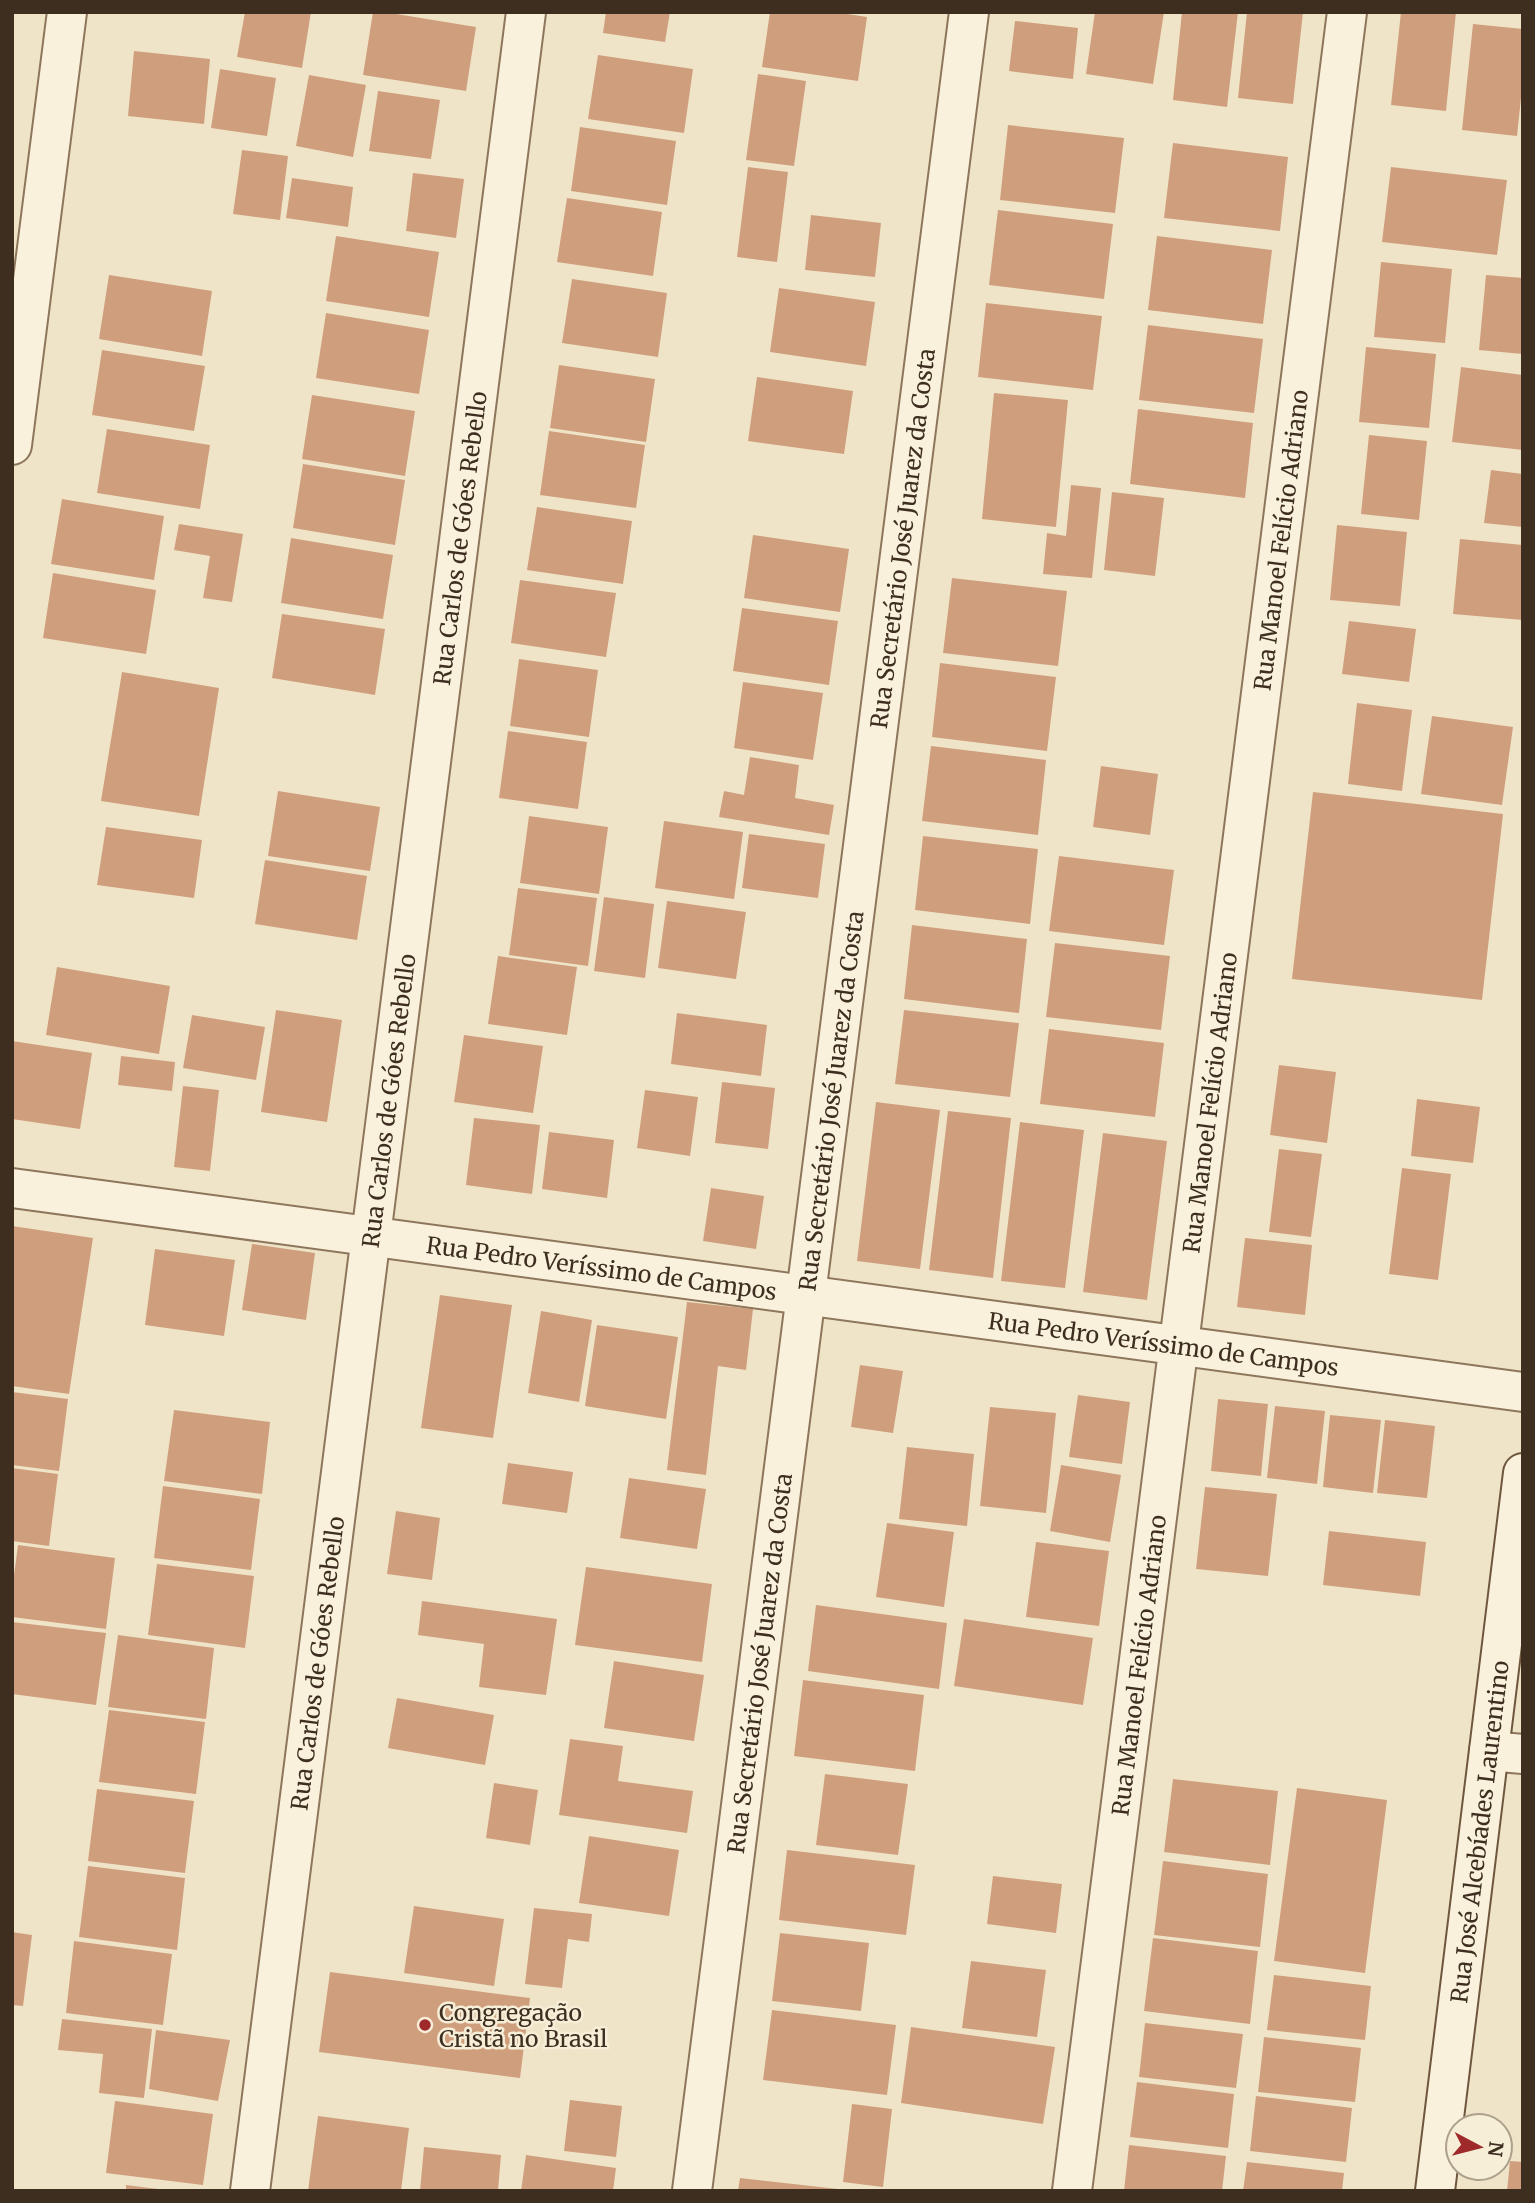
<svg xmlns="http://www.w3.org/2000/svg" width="1535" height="2203" viewBox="0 0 1535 2203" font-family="Merriweather,serif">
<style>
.building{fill:#cf9f7d}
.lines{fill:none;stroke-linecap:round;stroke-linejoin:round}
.street-casing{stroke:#8d765c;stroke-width:42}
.secondary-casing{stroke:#6f573f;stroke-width:42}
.street{stroke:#faf1dc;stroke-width:38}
.secondary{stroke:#faf1dc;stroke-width:38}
.poi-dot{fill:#9e2a2b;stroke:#f7eed8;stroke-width:2.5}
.labels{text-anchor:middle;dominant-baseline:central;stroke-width:5;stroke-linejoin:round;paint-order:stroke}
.street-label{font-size:23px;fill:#3d2e20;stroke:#f7eed8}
.poi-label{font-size:23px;fill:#3d2e20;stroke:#f7eed8;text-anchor:start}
</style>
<rect width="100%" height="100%" fill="#f0e4c8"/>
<path class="building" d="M245,12H311L302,68L237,57Z
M373,12H384L476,27L466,91L363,75Z
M606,12H670L665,42L603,33Z
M770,12H835L867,17L858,81L762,67Z
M1095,12H1164L1153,84L1086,74Z
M1182,12H1238L1227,107L1173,100Z
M1247,12H1303L1293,104L1238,98Z
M1401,12H1456L1446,111L1391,105Z
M1015,21L1078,28L1073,79L1009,71Z
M1473,24L1523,29V79L1517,136L1462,130Z
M134,51L210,59L204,124L128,116Z
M598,55L693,69L684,133L588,119Z
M220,69L276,78L267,136L211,128Z
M758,74L806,81L794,166L746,160Z
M309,75L366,85L353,157L296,146Z
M378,91L440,100L431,159L369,151Z
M1008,125L1124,138L1115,213L1000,200Z
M580,127L676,141L667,205L571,191Z
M1173,143L1288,157L1280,231L1164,218Z
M242,150L288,156L280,220L233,214Z
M748,167L788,172L777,262L737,257Z
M1391,167L1507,180L1497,255L1382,242Z
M413,173L464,179L456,238L406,231Z
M292,178L353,187L348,227L286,218Z
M567,198L662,212L653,276L557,262Z
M998,210L1113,224L1104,299L989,285Z
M811,215L881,223L875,277L805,270Z
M336,236L439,252L429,317L326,301Z
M1157,236L1272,250L1263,324L1148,310Z
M1381,262L1452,269L1445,343L1374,337Z
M109,275L212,291L202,356L99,339Z
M1486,275L1523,278V354L1479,350Z
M572,279L667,293L658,357L562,343Z
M779,288L875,302L866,366L770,352Z
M986,303L1102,316L1093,390L978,377Z
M326,313L429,330L419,394L316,378Z
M1148,325L1263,339L1254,413L1139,400Z
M1366,347L1436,354L1429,428L1359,422Z
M102,350L205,366L194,431L92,415Z
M559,365L655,379L646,442L550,428Z
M1461,367L1523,375V450L1452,442Z
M757,377L853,391L844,454L748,441Z
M994,393L1068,400L1056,527L982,519Z
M312,395L415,411L405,476L302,459Z
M1138,409L1253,423L1245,498L1130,484Z
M107,429L210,445L200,509L97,493Z
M549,431L645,445L636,508L540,495Z
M1369,435L1427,441L1419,520L1361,514Z
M303,464L405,480L395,545L293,528Z
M1491,470L1523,474V527L1484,523Z
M1071,485L1101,488L1092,578L1043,574L1047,533L1066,536Z
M1112,492L1164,498L1155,576L1104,570Z
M62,499L164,516L154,580L51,564Z
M537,507L632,521L623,584L527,570Z
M179,524L243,534L232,602L203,598L210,556L174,550Z
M1337,525L1407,532L1400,606L1330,600Z
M753,535L849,549L840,612L744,598Z
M291,538L393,555L383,619L281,603Z
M1460,539L1523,545V620L1453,614Z
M53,573L156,590L146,654L43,638Z
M952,578L1067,591L1058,666L943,653Z
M520,580L616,593L606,657L511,643Z
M742,608L838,621L829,685L733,671Z
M282,614L385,629L375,695L272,678Z
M1349,621L1416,629L1409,682L1342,674Z
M519,659L598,670L589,737L510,726Z
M940,663L1056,677L1047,751L932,737Z
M122,672L219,688L199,816L101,801Z
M743,682L823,693L813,760L734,748Z
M1357,703L1412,710L1402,791L1348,784Z
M1432,716L1513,727L1502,805L1421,794Z
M508,731L587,742L578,809L499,798Z
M931,746L1046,760L1038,835L922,821Z
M750,757L799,765L795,798L834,805L829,835L719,817L724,791L744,795Z
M1101,766L1158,774L1150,835L1093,827Z
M278,791L380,807L370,871L268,856Z
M1313,792L1503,814L1482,1000L1292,979Z
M529,816L608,827L599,894L520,883Z
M664,821L743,832L734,899L655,888Z
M106,827L202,840L194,898L97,885Z
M749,834L825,844L818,898L742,888Z
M923,836L1038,849L1030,924L915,910Z
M1059,856L1174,870L1164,945L1049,931Z
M265,860L367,876L357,940L255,924Z
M518,888L597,898L588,966L509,955Z
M604,897L654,904L645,978L594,971Z
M667,901L746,912L736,979L658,968Z
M912,925L1027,939L1019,1013L904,999Z
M1055,943L1170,956L1161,1030L1046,1017Z
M498,956L577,967L567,1035L488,1024Z
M57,967L170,986L159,1054L46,1035Z
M276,1010L342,1020L327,1122L261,1112Z
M904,1010L1019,1023L1010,1097L895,1084Z
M677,1013L767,1025L761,1076L671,1064Z
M192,1015L265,1027L256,1080L183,1068Z
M1049,1029L1164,1043L1155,1117L1040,1104Z
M464,1035L543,1046L533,1113L454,1102Z
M12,1041L92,1053L80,1129L12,1119Z
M121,1056L175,1062L172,1091L118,1085Z
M1279,1065L1336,1072L1327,1143L1270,1135Z
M722,1082L775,1088L768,1149L715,1143Z
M183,1086L219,1090L210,1171L174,1167Z
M645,1090L698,1097L690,1156L637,1148Z
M1417,1099L1480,1107L1473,1163L1411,1156Z
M876,1102L940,1110L920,1269L857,1261Z
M948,1111L1011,1118L993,1278L929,1270Z
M474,1118L540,1125L532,1194L466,1185Z
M1020,1122L1084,1130L1065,1288L1001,1281Z
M549,1132L614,1140L607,1198L542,1189Z
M1103,1133L1167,1141L1147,1300L1083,1292Z
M1279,1149L1322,1154L1311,1237L1269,1232Z
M1402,1168L1451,1174L1438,1280L1389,1274Z
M711,1188L764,1196L756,1249L703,1241Z
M12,1226L93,1238L69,1394L12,1386Z
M1245,1238L1312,1245L1305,1315L1237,1307Z
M252,1244L315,1253L306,1320L242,1310Z
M155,1249L235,1260L224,1336L145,1325Z
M440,1295L512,1305L493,1438L421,1428Z
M687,1302L753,1309L746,1370L718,1366L706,1475L667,1470Z
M541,1311L592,1320L579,1402L528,1393Z
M597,1325L678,1337L666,1419L585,1406Z
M860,1365L903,1371L893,1433L851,1427Z
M12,1392L68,1399L59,1471L12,1465Z
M1078,1395L1130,1402L1122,1464L1069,1457Z
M1218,1399L1268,1404L1261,1476L1211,1471Z
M1275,1406L1325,1411L1317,1484L1267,1478Z
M990,1407L1056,1413L1046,1513L980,1506Z
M174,1410L270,1422L262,1494L164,1481Z
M1330,1415L1381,1420L1373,1493L1323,1487Z
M1385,1420L1435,1426L1427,1498L1377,1493Z
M907,1447L974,1454L967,1526L899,1519Z
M508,1463L573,1472L567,1513L502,1504Z
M1061,1465L1121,1475L1110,1542L1050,1531Z
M12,1468L58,1474L49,1546L12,1541Z
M629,1478L706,1489L697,1549L620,1538Z
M163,1486L260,1499L251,1570L154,1558Z
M1205,1487L1277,1494L1268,1576L1196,1569Z
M396,1511L440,1518L432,1580L387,1574Z
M887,1523L954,1532L944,1607L876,1597Z
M1329,1531L1426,1542L1420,1596L1323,1585Z
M1036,1542L1109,1551L1099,1626L1026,1617Z
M18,1545L115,1558L106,1629L12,1617V1590Z
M157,1564L254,1576L245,1648L148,1635Z
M586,1567L712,1584L702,1662L575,1645Z
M422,1601L557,1619L546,1695L479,1687L484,1644L418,1635Z
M816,1605L947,1623L939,1689L808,1671Z
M964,1619L1093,1638L1083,1705L954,1686Z
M12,1622L106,1633L96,1705L12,1694Z
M118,1635L214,1648L206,1719L108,1707Z
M614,1661L704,1675L694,1741L604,1728Z
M803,1680L924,1695L915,1771L794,1756Z
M397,1698L494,1715L485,1765L388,1748Z
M109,1710L205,1722L196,1794L99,1782Z
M570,1739L623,1746L618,1781L693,1791L687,1833L559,1815Z
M825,1774L908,1784L898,1855L816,1845Z
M1173,1779L1278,1791L1270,1865L1164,1852Z
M494,1783L538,1790L530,1845L486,1838Z
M1297,1788L1387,1800L1365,1973L1274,1961Z
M97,1789L194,1801L185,1873L88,1861Z
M589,1836L679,1850L669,1916L579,1903Z
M787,1850L915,1865L906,1935L779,1920Z
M1163,1861L1268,1874L1260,1947L1154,1935Z
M88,1866L185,1878L177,1950L79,1937Z
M993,1876L1062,1884L1056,1933L987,1924Z
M414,1906L504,1919L494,1986L404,1973Z
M534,1908L592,1914L589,1942L568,1939L562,1988L525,1984Z
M12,1932L32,1935L23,2006L12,2005Z
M780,1933L869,1943L861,2011L772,2001Z
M1153,1938L1258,1951L1250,2024L1144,2011Z
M74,1941L172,1954L163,2025L66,2013Z
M971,1961L1046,1970L1037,2037L962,2028Z
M330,1972L530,1998L520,2078L319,2052Z
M1274,1975L1371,1986L1365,2040L1267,2030Z
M772,2010L896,2025L887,2095L763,2080Z
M62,2019L152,2029L144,2098L99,2093L103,2054L58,2050Z
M1145,2023L1243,2034L1236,2088L1139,2077Z
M911,2027L1055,2047L1043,2124L901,2103Z
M156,2030L230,2040L218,2101L149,2089Z
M1264,2037L1361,2048L1355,2102L1258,2092Z
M1137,2082L1234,2094L1228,2148L1130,2137Z
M1256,2096L1352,2108L1346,2162L1250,2151Z
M570,2100L622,2106L616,2157L564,2151Z
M115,2101L213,2114L203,2185L106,2173Z
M852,2104L892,2109L883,2187L843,2182Z
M318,2116L409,2128L401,2191H308Z
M1129,2145L1226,2156L1222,2191H1124Z
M424,2147L501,2155L498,2191H420Z
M526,2155L616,2168L613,2191H521Z
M1510,2161L1523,2162V2191H1507Z
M1247,2162L1344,2173L1342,2191H1243Z
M740,2178L838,2189V2191H738Z
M126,2185L158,2189V2191H126Z"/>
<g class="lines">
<g class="street-casing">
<g id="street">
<path d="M12,445L67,12"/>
<path id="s1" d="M12,1188L1523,1392"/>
<path d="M1489,1751L1523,1754"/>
<path id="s2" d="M250,2191L526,12"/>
<path id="s3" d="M692,2191L969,12"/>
<path id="s4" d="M1072,2191L1347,12"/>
</g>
</g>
<g class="secondary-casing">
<g id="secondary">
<path id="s5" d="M1435,2191L1523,1473"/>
</g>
</g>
<use href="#street" class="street"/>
<use href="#secondary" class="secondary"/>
</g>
<circle class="poi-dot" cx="425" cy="2025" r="7"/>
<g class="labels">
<g class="street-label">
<text stroke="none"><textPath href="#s2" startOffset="1666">Rua Carlos de Góes Rebello</textPath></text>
<text stroke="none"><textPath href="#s3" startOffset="1666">Rua Secretário José Juarez da Costa</textPath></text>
<text stroke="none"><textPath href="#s4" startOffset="1664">Rua Manoel Felício Adriano</textPath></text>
<text stroke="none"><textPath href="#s2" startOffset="1099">Rua Carlos de Góes Rebello</textPath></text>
<text stroke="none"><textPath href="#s3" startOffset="1099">Rua Secretário José Juarez da Costa</textPath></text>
<text stroke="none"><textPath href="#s4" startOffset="1097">Rua Manoel Felício Adriano</textPath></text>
<text stroke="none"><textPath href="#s1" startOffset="595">Rua Pedro Veríssimo de Campos</textPath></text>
<text stroke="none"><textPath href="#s1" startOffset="1162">Rua Pedro Veríssimo de Campos</textPath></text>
<text stroke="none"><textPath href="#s2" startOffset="532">Rua Carlos de Góes Rebello</textPath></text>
<text stroke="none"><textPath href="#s3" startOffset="532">Rua Secretário José Juarez da Costa</textPath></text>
<text stroke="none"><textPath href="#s4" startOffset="530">Rua Manoel Felício Adriano</textPath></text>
<text stroke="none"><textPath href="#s5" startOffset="362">Rua José Alcebíades Laurentino</textPath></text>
</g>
<g class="poi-label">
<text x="439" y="2012">Congregação<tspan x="439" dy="26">Cristã no Brasil</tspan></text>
</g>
</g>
<rect width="1535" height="2203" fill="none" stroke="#3d2e20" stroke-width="28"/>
<g transform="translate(1479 2147) rotate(97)"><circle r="33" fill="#f7eed8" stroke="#ada18e" stroke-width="2"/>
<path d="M0-5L12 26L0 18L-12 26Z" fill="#9e2a2b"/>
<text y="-10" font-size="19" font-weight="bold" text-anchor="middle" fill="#3d2e20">N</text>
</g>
</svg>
